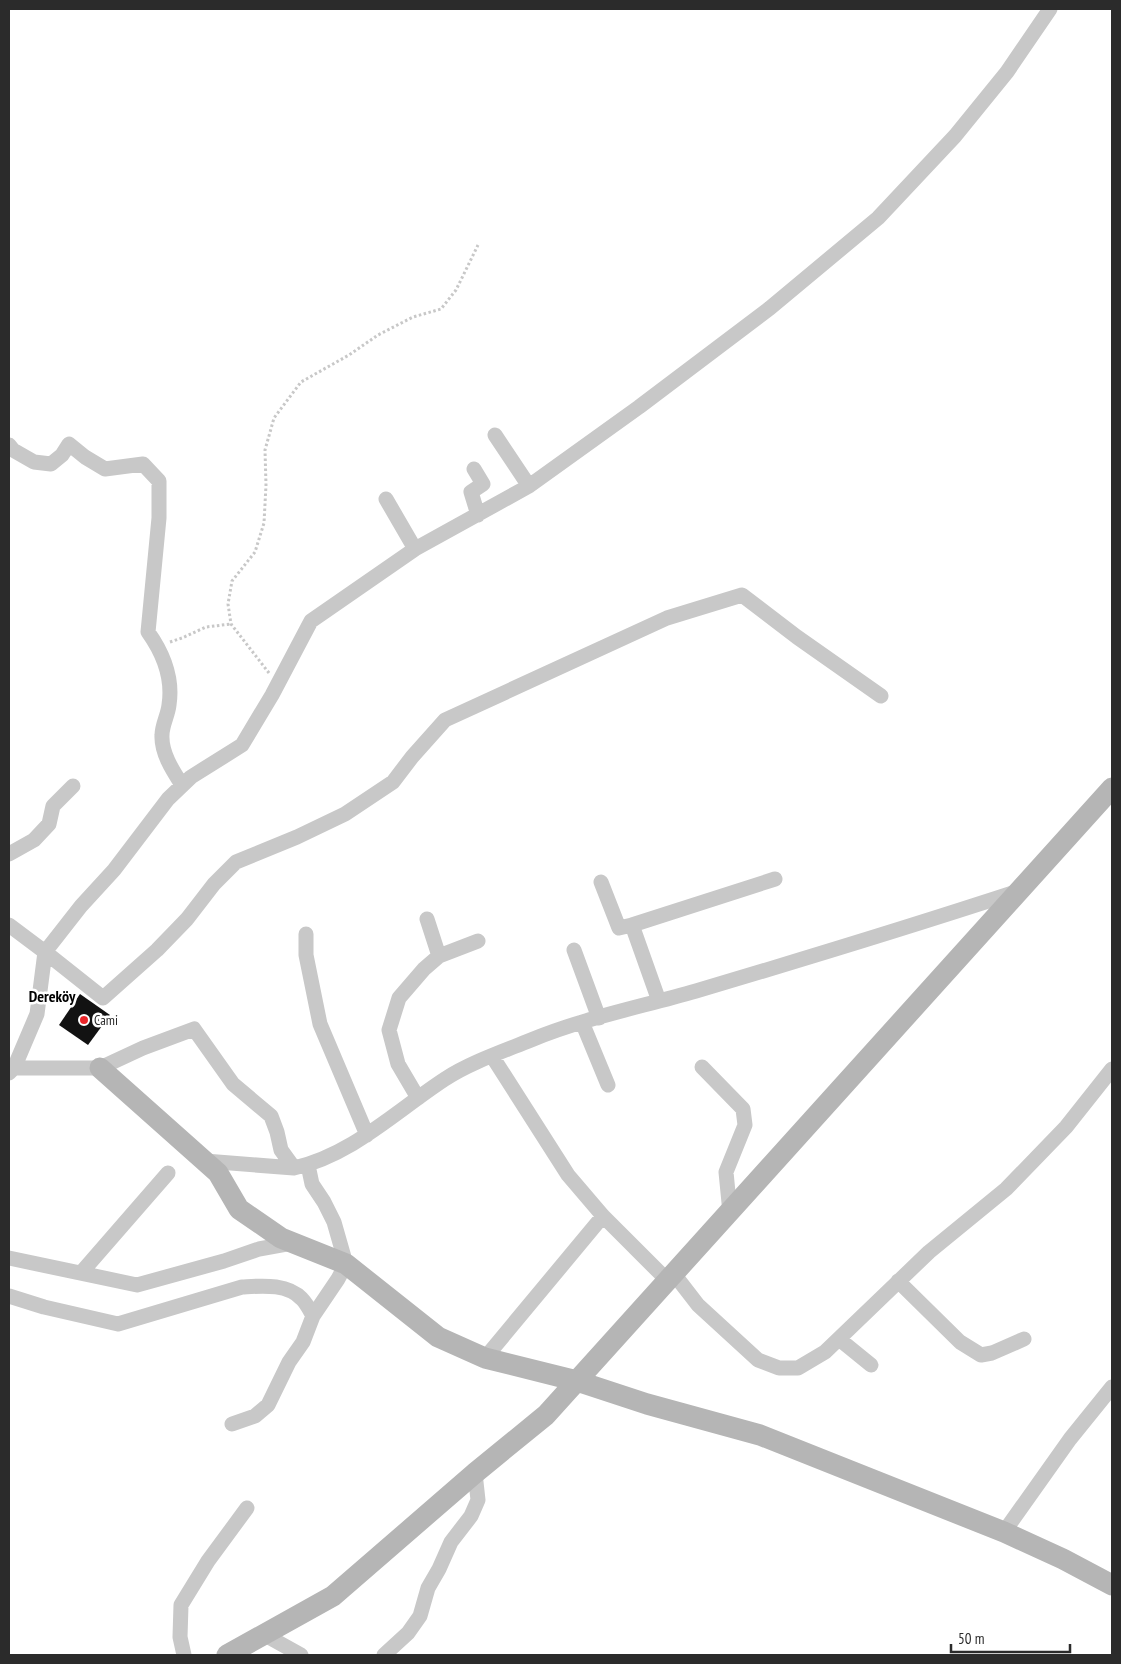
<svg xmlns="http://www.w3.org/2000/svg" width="1121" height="1664" viewBox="0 0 1121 1664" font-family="'PT Sans Narrow',sans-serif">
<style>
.building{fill:#121212}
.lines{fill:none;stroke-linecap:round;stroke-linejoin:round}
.path{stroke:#c8c8c8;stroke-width:3;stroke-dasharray:2.5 2.5;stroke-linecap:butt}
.street{stroke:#c8c8c8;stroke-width:15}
.secondary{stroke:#b5b5b5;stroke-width:21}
.poi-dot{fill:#ea2529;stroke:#fff;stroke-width:2}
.labels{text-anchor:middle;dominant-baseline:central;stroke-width:5;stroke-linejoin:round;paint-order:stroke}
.poi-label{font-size:14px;fill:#2b2b2b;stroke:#fff;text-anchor:start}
.quarter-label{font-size:16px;font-weight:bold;fill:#000;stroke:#fff}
</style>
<rect width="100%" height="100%" fill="#fff"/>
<path class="building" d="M80,994L110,1015L88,1045L59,1025Z"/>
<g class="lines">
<path class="path" d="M170,642L182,638L206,627L231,624
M269,673L231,624L228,604L232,581L255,552L264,523L266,485L265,450L274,418L301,382L349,355L378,335L413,317L441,309L456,290L478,245"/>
<path class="street" d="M495,435L529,486
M9,445L13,450L34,462L51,464L62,455L69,444L85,457L105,469L143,464L159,481V518L148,632C163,653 173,679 169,705C168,715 162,725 162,735C161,753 173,771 182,785
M474,469L483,484L471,492L478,515
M386,499L415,549
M9,854L34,840L49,824L53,806L73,786
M601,882L619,928L632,925L659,1001
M9,925L45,952L81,906L114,870L168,799L191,777L242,745L272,695L311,621L415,549L529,486L639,407L770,308L878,218L955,136L1007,72L1050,9
M632,925L775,879
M306,934V955L320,1024L367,1135
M574,950L599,1018
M45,952L103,998L157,950L187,919L214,884L236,862L297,837L345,814L393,782L412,757L445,720L667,618L742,595L797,637L881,696
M439,956L478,941
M582,1022L608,1085
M492,1056L568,1175L603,1216L668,1281
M702,1067L743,1109L745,1125L726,1172L730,1213
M14,1068H100L143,1048L194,1029L233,1084L271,1116L277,1132L281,1150L294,1168
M9,1073L14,1068L37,1014L45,952
M418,1098L398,1064L389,1030L399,998L424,969L439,956L427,919
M205,1161L294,1168C352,1155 396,1111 445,1079C469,1063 504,1051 531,1040C584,1018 641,1007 696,991C804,959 912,926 1019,891
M9,1258L137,1285L224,1261L259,1249L292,1243
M81,1273L168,1173
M674,1274L698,1305L758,1360L779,1368H798L825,1352L929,1252L1006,1189L1066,1127L1112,1069
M898,1281L960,1342L981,1355L992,1353L1024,1339
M9,1296L44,1307L118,1324L242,1287C261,1286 287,1283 302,1299C307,1304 310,1311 313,1316
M839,1339L871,1365
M485,1358L603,1216
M232,1424L255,1416L268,1405L289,1362L303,1342L313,1316L338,1279L346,1264L334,1222L324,1202L312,1184L308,1165
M1004,1532L1070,1439L1112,1387
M265,1635L301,1655
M184,1655L180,1637L181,1605L208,1561L247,1508
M384,1655L408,1633L420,1616L428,1588L439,1569L451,1542L471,1516L478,1500L475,1473"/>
<path class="secondary" d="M100,1068L218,1173L239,1209L281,1238L346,1264L438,1337L485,1358L577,1381L647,1404L760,1435L1004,1532L1063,1559L1112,1585
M227,1655L333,1596L475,1473L546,1415L1112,788"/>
</g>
<circle class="poi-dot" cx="84" cy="1020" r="5"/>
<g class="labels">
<g class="poi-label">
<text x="94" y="1020">Cami</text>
</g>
<g class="quarter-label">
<text x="52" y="996">Dereköy</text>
</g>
</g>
<rect width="1121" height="1664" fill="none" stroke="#2b2b2b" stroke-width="20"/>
<path d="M951 1644v8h119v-8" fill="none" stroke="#2b2b2b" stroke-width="2.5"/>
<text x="958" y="1644" font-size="15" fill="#2b2b2b" stroke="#ffffff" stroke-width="4" paint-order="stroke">50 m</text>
</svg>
